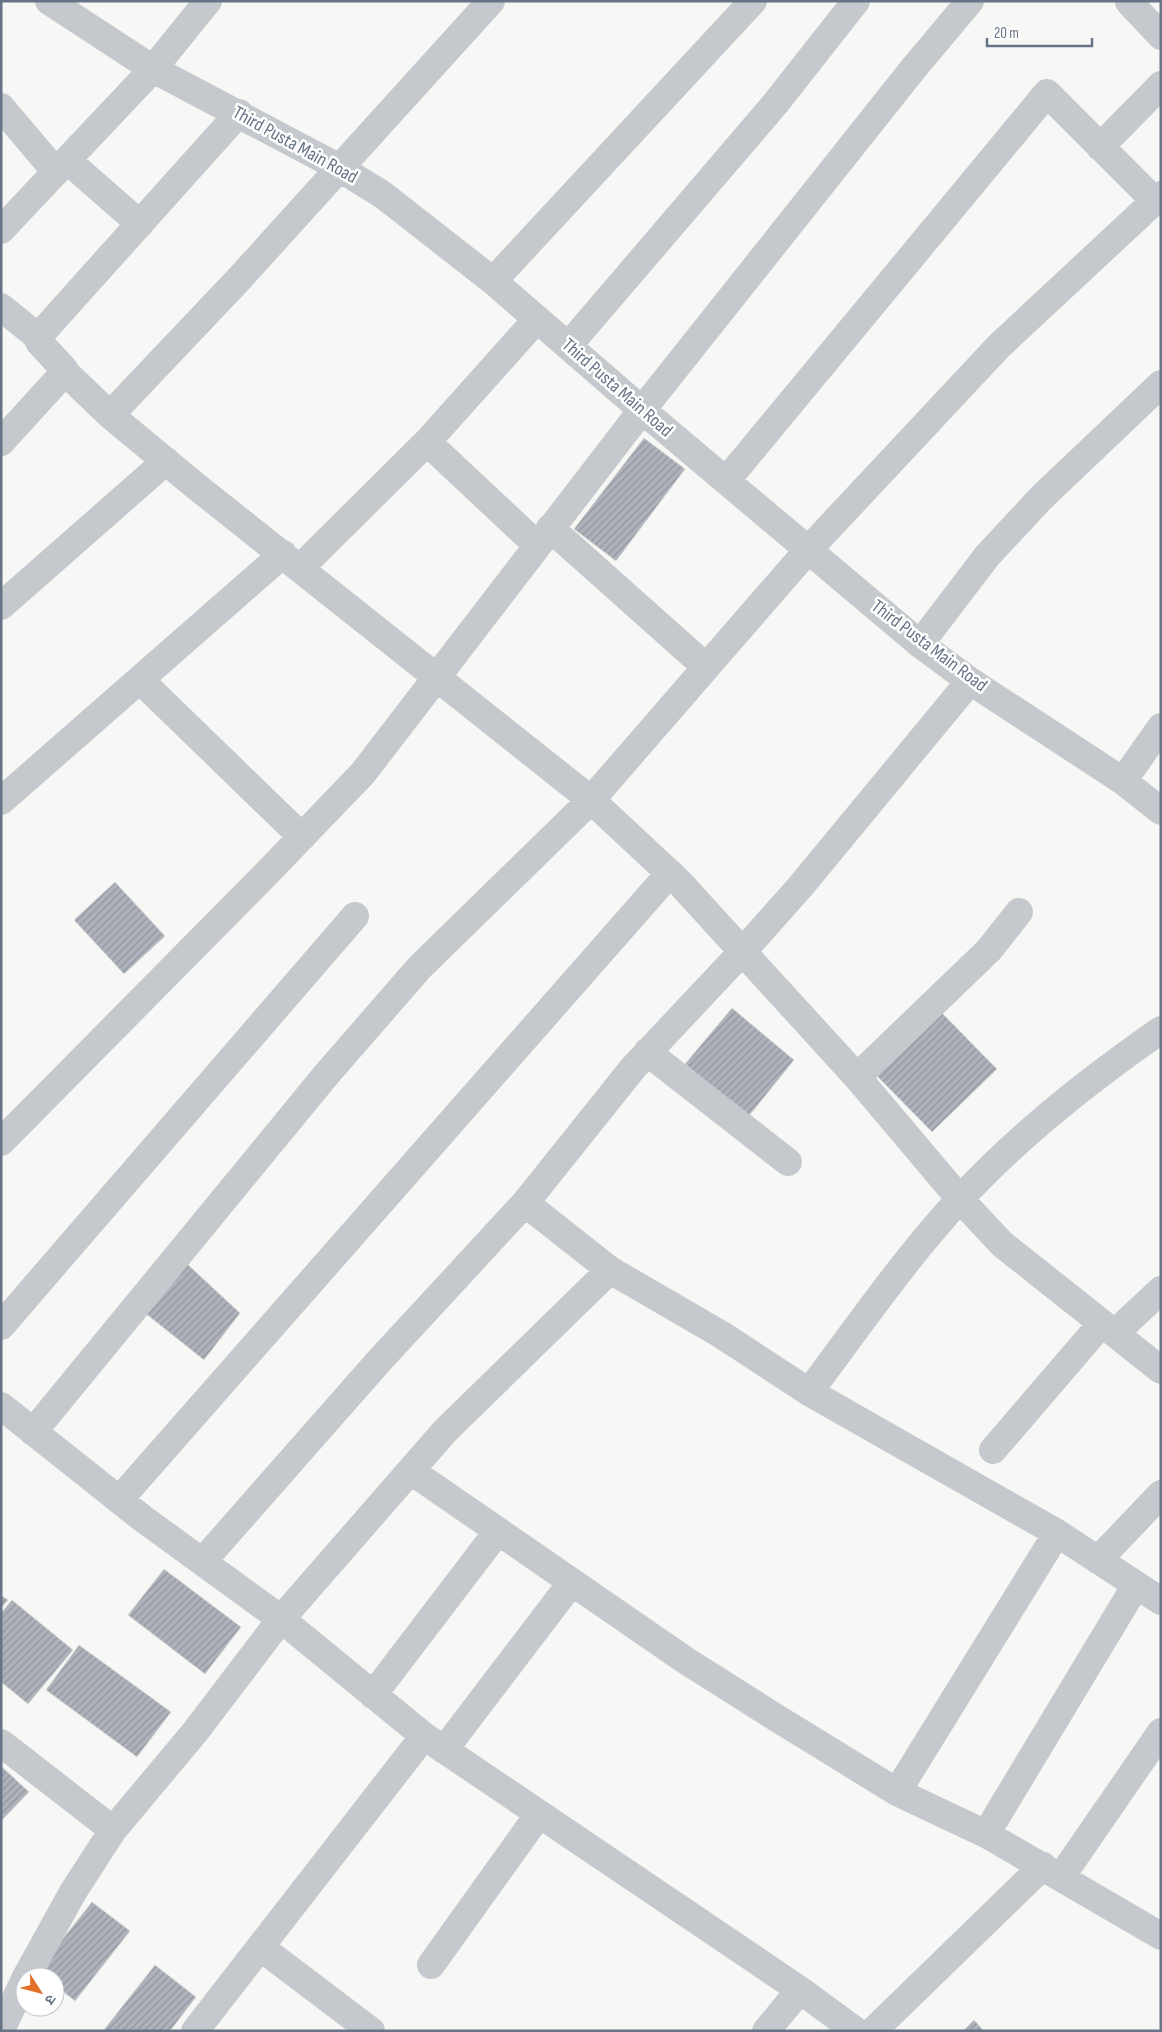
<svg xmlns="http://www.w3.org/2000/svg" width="1162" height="2032" viewBox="0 0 1162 2032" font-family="'Sofia Sans Condensed','Noto Sans Devanagari',sans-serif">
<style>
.building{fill:url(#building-hatch);stroke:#d9d9d7}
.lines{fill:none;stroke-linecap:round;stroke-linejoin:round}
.minor{stroke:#c5c8cc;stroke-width:28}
.labels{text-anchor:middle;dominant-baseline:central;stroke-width:5;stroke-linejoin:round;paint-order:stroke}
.street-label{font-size:19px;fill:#677386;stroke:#fff}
</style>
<defs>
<pattern id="building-hatch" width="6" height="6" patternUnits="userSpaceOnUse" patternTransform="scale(1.25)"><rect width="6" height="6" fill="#aeb3bb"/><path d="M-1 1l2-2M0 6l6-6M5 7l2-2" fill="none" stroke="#91969e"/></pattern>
</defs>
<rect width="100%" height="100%" fill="#f7f8f5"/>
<path class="building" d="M644,438L685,469L616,561L574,529Z
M115,882L165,936L124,974L74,920Z
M732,1008L794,1060L748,1117L685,1064Z
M941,1012L997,1069L932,1132L876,1075Z
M185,1262L240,1313L204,1360L145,1313Z
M164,1569L241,1627L205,1674L128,1615Z
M1,1595L8,1600L1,1608Z
M12,1600L73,1650L28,1704L1,1682V1613Z
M79,1645L171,1712L137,1757L46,1690Z
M1,1766L29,1792L1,1821Z
M92,1902L130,1931L75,2001L55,1985V1977H46L38,1970Z
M155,1965L196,1997L170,2031H103Z
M974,2020L984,2031H963Z"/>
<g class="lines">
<path class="minor" d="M49,1L153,69L338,167L383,195L493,281L642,410L920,644L970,681L1123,781L1161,811
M1129,2L1161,36
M1,107L56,172
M1100,147L1161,85
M67,160L140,224
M1,230L153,69L208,1
M493,281L753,1
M1,307L38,337
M568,346L775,104L856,1
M64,371L110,415L192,483L591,800L679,882L857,1077L960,1199L1002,1244L1161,1370
M110,415L239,279L491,1
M1,442L63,374L64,369L39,342L38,337L239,113
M427,442L537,319
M726,481L1047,93L1155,201
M550,528L706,667
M300,568L427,442L537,545
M1,606L166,461
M920,644L987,556L1041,498L1161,384
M140,680L302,837
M1123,781L1161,727
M1,801L283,554
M647,1052L788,1162
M857,1077L989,950L1019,912
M1,1142L268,872L363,773L642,410L913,69L970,1
M525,1203L610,1270L722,1335L809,1392L1057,1533L1161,1601
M1,1326L355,916
M1115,1333L1161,1290
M809,1392C858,1327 905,1258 961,1198C1020,1134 1089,1080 1161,1030
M1,1406L142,1518L281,1619L424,1736L800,1990L856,2031
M33,1432L326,1075L419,968L591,800L808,550L999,346L1161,195
M993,1450L1102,1323
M411,1471L685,1660L775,1717L897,1792L986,1834L1161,1936
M119,1500L670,873
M1098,1560L1161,1494
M203,1561L379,1361L525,1203L633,1068L743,951L800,887L970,681
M373,1695L498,1531
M1,1743L113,1830
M444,1750L572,1582
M897,1792L1057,1533
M986,1834L1136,1585
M1061,1877L1161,1732
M260,1947L371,2031
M431,1965L539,1814
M26,1977L73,1892L113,1830L195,1732L281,1619L445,1431L610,1270
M1,2030L25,1979
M195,2031L424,1736
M766,2031L800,1990
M873,2031L1043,1866"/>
</g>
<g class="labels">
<g class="street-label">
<text transform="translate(295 145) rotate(29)">Third Pusta Main Road</text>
<text transform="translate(617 388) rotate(41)">Third Pusta Main Road</text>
<text transform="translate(929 646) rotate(37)">Third Pusta Main Road</text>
</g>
</g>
<rect width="1162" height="2032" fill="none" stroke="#677386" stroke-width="5"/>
<g transform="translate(40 1992) rotate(126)"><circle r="24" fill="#ffffff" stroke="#c2c7cf"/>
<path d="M0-4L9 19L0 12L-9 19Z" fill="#e3712a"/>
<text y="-8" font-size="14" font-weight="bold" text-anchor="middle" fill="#677386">उ</text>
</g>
<path d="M987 38v8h105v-8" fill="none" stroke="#677386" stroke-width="2.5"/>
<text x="994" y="38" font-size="15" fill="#677386" stroke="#ffffff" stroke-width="4" paint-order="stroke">20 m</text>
</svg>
